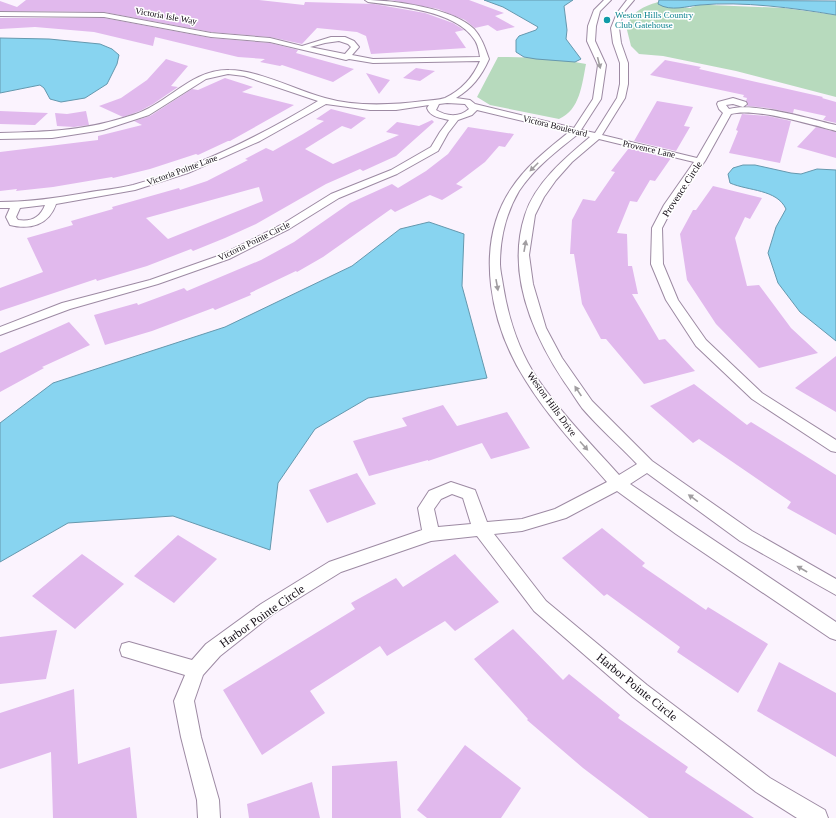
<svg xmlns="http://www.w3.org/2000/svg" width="836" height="818" viewBox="0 0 836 818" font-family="'Times New Roman',serif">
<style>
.green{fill:#b7dabd}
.water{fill:#88d4f0;stroke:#6598ae}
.building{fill:#e1b9ed;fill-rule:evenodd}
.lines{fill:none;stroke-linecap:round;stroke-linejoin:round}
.minor-casing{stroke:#9d8aa3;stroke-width:2}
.minor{fill:#fff;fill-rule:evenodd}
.oneway{fill:#a19ea1}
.culture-dot{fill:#0f9aa8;stroke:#fff;stroke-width:1.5}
.labels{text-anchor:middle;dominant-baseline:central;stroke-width:3;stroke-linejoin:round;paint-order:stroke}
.far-culture-label{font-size:9px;fill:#0d838f;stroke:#fff;text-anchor:start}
.far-street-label{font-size:9px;fill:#130c15;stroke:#fff}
.street-label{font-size:10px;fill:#130c15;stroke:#fff}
.near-street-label{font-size:12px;fill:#130c15;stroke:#fff}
</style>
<rect width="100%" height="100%" fill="#fbf3fe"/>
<path class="green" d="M658,2V4L690,8L698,5H710L784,8L836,15V97L736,71L663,56L639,54L631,46L626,26C634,11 642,7 658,2Z
M498,57C527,57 557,58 586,64C582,84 580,110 559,119L490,105L477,97Z"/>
<path class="water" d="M484,0H573L564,6L567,30L566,39L581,59L575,62L536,59L524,57L516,52V40L519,36L536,30L538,27L503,7Z
M659,0L836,1V15C794,8 742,1 700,5C687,6 671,12 658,4Z
M0,38L49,39L100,44L112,49L119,55L117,64L107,84L85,98L61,102L50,99L44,88L40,85L0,93Z
M743,165H755L791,173L801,174L817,169L836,170V341L800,312L778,283L768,253L776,227L786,209C777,189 748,191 730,183L728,174L733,168Z
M429,222L464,234L462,286L487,378L368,398L315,429L278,483L270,550L173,516L68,523L0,562V423L53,383L225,327L352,266L400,229Z"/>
<path class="building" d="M26,0H259L304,5L305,2L374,4L425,13L453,23L464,30L455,32L466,48L371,54L366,36L357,32L317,28L302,44L270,37L211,32L104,12L0,11V1L17,7Z
M390,0H469L504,13L495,16L515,27L497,31L488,25L475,28L465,20L438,9Z
M0,18H104L211,38L270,43L298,50L296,53L354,69L333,82L282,65L280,66L260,62L265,59L238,57L155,37L153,46L94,32L35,27L0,29Z
M166,59L188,66L171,86L178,87L153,104L140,111L123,117L99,106L121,98L147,80Z
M665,60L701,67L699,69L823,97L822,98L836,102V123L823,120L826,116L794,109L793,113L768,108L747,106L748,104L746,101L747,98L743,97L744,95L650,75Z
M416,68L435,71L420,81L403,78Z
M366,73L390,80L379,94Z
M225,78L253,87L242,92L294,105L230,141H228L198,155L196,154L150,169L113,178L112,177L53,187L16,191L17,189L0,191V152L98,140V136L142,125L134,121L150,116L192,89L198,90Z
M657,101L693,107L684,126L690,127L676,151L634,141Z
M331,109L366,118L351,129L342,126L305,149L333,164L399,135L386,132L397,122L419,126L432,120L434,122L396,156L363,171L360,169L326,184L256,224L225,238L193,251L191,249L147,266L97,281L96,279L0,311V288L43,272L27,238L73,225L71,221L113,209L112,207L179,188L180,190L207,181L248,160L245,159L266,148L273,151L303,134L324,121L316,119ZM259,187L263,201L168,239L146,218Z
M0,111L48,113L35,125L0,124Z
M86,111L89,125L74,127L57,126L55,113L67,114Z
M742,114L768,116L791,121L780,163L729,153L738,131L736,130Z
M468,127L514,134L505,147L499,146L485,162L456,184L463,187L442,200L430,195L395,212L391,209L323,257L297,272L296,271L250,293L251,295L215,310L213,308L152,331L105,345L94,315L137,303L138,305L184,288L187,291L261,260L294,242L350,203L392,184L398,188L426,171L448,154Z
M816,127L836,132V158L797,147Z
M629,148L671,158L655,181L650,180L637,202L630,201L617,233L627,234L628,266H632L638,294H632L659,340L665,339L695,371L644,384L606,339H601L582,304L574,254H570L572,220L583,199L595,201L615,172L611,171Z
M713,186L762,198L750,219L745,217L735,238L747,286L759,285L791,328L818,353L759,368L716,324L687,280L680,234L693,210H696Z
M69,322L90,345L42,367L44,368L0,392V353Z
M836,356V412L795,388Z
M694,384L747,425L751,422L836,475V535L787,508L791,502L699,439L693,443L650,406Z
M443,405L457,426L507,412L530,448L491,459L482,443L428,461V460L369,476L353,441L407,426L402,418Z
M357,473L376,504L327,523L309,490Z
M602,528L645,563L642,566L706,610L708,607L768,644L738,693L677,652L680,647L607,594L604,596L562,558Z
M178,535L217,559L174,603L134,576Z
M82,554L124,584L75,629L32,596Z
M455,554L499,602L455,631L445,621L387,656L380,646L310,691L325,713L262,755L223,690L355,609L351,603L396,578L403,587Z
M513,629L563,680L569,674L620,715L618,718L688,767L685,772L754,818H649L583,768L527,720L528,719L474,659Z
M57,630L46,679L0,684V637Z
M779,662L836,693V757L757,711Z
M74,689L78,764L130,747L137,818H53L51,752L0,769V713Z
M465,745L521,788L501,818H427L417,810Z
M397,761L401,818H332V766Z
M312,782L320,818H249L247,804Z"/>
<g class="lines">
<g class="minor-casing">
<path id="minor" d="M365,0C393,0 453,8 474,29C482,38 485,48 489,59C481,77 472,88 456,98L470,100L475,104L574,128L593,99L598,65L587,41L588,26L594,10L604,0H611L600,11L596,26L595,41L606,65L601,99L581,130L595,133L617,98L620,84V63L613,43L611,28L617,13L627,0H634L623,13L619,28L621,43L628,63V84L625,98L602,135L697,158L723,113L719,109L717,104L718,102L733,98L746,102L747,104L743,107L733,104L726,105L729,109C755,102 810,119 836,125V131C813,125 753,107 731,114L705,161L674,205L662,228L663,264L678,300L706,340L762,393L836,440V452L831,451L752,399L696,346L666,300L651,264L652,228L664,205L694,162L599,139L572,162L556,180L544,197L535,215L529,255L533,284L546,328L562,358L592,401L652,461L752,531L836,579V595L740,541L647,473L630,484L836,622V640L830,638L676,534L617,491L566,518L522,531L494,534L546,601L647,685L770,778L825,810L828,818H797L756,792L633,697L534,611L477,536L431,541L341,572L273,614L220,656L203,675L194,701L201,737L219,800L220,818H198L197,800L181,737L174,701L185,675L122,656L120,650L122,644L129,642L192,660L206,644L261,604L329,562L422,530L418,508L429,491L446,484L451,482L475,490L487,522L522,519L555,509L607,482C579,450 549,418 526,381C491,327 473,246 511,189C526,166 548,149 569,132L477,110L472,115L458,120L448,133L438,151L397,174L339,198L289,229L229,259L158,284L70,309L0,335V327L62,303L150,280L221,255L281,225L331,194L391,170L431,147L440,132L449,120C441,118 430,117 427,108L429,105L396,110H370L326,104L260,141L188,173L135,190L56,204C49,225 30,230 10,225L6,217L10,208H0V202C29,202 56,198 85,193C101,190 117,189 133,185C198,167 260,136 318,101L244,76L228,74L206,79L149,115L103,130L52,138L0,139V133C43,132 81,131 123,118C129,116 137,114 143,111C172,98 195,69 229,70C258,70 296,90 325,98C356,107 393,105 424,101C431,100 439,100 445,98C462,90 473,77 480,61L373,63L349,59L346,60L270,42L211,37L104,17L0,16V12L104,13L211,33L270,38L302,46L331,37H345L354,41L359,47L352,55L373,59L480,57C479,51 478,44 474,39C456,11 399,6 368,2ZM339,41L348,44L351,47L345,54L310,47L325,43ZM447,103L465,104L469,109C459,118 446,116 436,110L439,104ZM578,134L590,137C565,158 535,183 525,215C506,273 533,335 565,383C571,391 576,400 582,408C599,428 619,445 637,464L619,475C591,444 561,413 537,378C519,351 508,317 503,285C502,278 500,270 500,264C500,238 506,213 519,191C534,168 557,151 578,134ZM45,205C40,218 31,222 18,220L16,217L20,208ZM452,494L463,498L471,524L438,527L434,509L441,499Z"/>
</g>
<use href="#minor" class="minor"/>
</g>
<defs><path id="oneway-solid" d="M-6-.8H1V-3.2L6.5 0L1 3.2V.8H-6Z"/></defs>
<g class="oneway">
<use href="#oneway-solid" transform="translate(599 63) rotate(76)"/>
<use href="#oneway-solid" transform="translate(534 167) rotate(135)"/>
<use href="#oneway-solid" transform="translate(525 246) rotate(-80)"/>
<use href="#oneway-solid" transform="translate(497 285) rotate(80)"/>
<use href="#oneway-solid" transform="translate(578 391) rotate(-124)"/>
<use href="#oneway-solid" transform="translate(584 446) rotate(48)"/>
<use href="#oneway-solid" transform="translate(693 498) rotate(-144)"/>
<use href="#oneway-solid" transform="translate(802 569) rotate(-150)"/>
</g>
<circle class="culture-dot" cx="607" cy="20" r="4"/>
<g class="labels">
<g class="far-culture-label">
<text x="615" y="15">Weston Hills Country<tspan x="615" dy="10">Club Gatehouse</tspan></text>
</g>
<g class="far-street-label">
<text transform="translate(166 16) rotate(10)">Victoria Isle Way</text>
<text transform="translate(555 126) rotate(14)">Victora Boulevard</text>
<text transform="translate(649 149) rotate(13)">Provence Lane</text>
<text transform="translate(182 170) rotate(-20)">Victoria Pointe Lane</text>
<text transform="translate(254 241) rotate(-26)">Victoria Pointe Circle</text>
</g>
<g class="street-label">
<text transform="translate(682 189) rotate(-57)">Provence Circle</text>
<text transform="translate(552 404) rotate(54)">Weston Hills Drive</text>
</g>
<g class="near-street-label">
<text transform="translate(262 616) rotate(-35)">Harbor Pointe Circle</text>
<text transform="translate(637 687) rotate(39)">Harbor Pointe Circle</text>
</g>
</g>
</svg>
